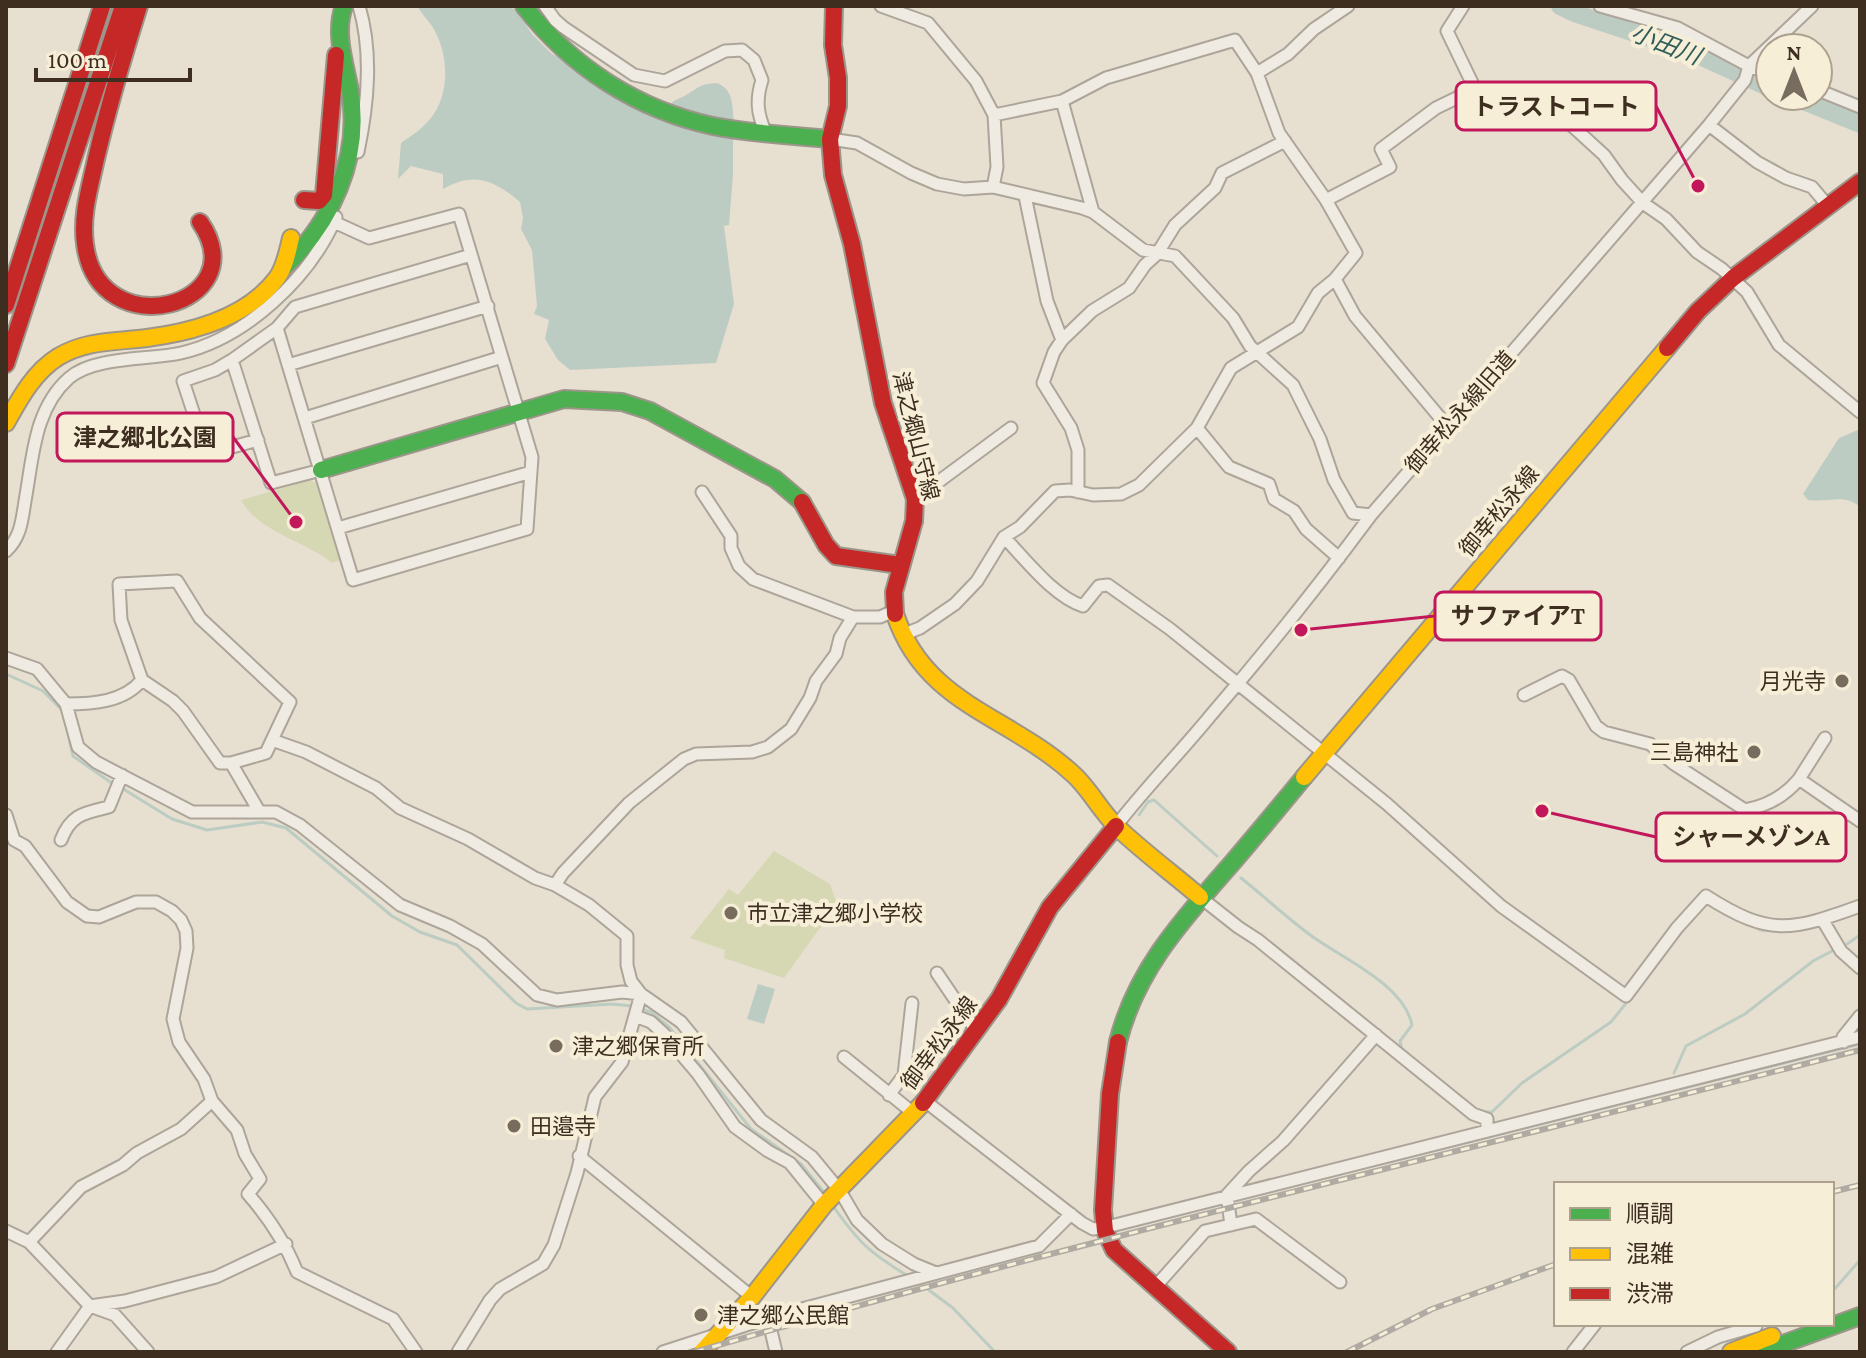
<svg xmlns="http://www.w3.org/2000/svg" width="1866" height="1358" viewBox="0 0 1866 1358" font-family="'Crimson Pro','Noto Sans JP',serif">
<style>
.green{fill:#d6d7b3}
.water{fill:#bcccc2}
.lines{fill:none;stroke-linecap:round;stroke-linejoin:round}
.stream{stroke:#bcccc2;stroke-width:3}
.river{stroke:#bcccc2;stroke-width:18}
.street-casing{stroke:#ada599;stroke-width:15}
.fast-casing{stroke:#9c958a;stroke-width:20}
.slow-casing{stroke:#9c958a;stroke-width:20}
.jam-casing{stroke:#9c958a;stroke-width:20}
.street{stroke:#efebe3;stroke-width:11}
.fast{stroke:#4caf50;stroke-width:16}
.slow{stroke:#ffc107;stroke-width:16}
.jam{stroke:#c62828;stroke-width:16}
.rail-casing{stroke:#afaaa2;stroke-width:6}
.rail{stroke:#f7eed8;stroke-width:3;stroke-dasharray:9;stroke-linecap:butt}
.poi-dot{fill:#786c5e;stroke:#f7eed8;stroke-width:3}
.labels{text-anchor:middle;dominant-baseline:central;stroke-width:8;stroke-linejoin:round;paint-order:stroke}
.street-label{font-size:22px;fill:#3d2e20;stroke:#f7eed8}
.poi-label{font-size:22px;fill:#3d2e20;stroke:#f7eed8;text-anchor:start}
.water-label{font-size:24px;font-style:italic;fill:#2f5d5a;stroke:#f7eed8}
.leader{fill:none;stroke:#c2185b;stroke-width:3}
.callout-dot{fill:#c2185b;stroke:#f7eed8;stroke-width:3}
.callout{fill:#f7eed8;stroke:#c2185b;stroke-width:3}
.callout-label{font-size:24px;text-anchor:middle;font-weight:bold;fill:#3d2e20}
</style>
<rect width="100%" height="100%" fill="#e7e0d1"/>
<path class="green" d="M310,480L320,485L340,560L332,563C305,541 258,532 241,500Z
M774,851L830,884L837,904L784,978L724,958L725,950L690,938L729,889L738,895Z"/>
<path class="water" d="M417,6H506L516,10L532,34L552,54L733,136V174L729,225L724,226L734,304L716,363L570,370L558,360L545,339L549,320L534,314L537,306L532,250L521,229L523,218L520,202C494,180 474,171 443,189V174L411,166L398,179L401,143C411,136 422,129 430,119C451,94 449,53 432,26C427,19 421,13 417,6Z
M717,83C734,90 732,105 734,122L669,106C675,98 678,100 686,95C700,87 699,84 717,83Z
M1860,429V507C1844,493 1827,503 1808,500L1803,494L1839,438Z
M758,984L775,989L764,1024L747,1019Z"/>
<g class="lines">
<path class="stream" d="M6,674L43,691L62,710
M65,721L73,756L113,784
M120,787L172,819L207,830L262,822L286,828L392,916L420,932L457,945L516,1003L527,1009L612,1004L632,1006
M1139,815L1148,802L1154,800L1217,856
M1241,878C1265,897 1288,919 1313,937C1344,959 1404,985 1412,1025L1400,1041L1402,1051
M1703,907L1707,904L1760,930L1780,931
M1847,944L1860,935
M1636,992L1660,959
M640,1009L651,1012L669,1027L751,1129L801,1164L827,1196
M1674,1073L1686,1046L1745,1014L1813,961L1834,950
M1474,1108L1483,1112H1492L1522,1083L1611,1022L1631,997
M1389,1162L1860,1044
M833,1206C859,1243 870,1253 908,1276
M918,1282L953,1308L995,1352
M1832,1292L1860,1260"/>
<path class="river" d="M1560,6L1577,14L1689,51L1770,88
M1791,96L1860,124"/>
<g class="street-casing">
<path id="street" d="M545,6L555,20L563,27L634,75L665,81L725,51L742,50L754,60L762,80C756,99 757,113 765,131
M881,6L928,23L976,81L994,115L1062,101
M1463,6L1447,31L1475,89
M1600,6L1678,28L1749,66L1770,74
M1257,73L1288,54L1314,29L1348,6
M1818,90L1860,107
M1709,125L1757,162L1786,178L1812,187L1828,206
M830,139L857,143L911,173L937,184L964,189L993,187L1082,208L1093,212L1143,250L1175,256L1233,318L1250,346L1293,385L1320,439L1334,480L1353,513L1371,515
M358,152C368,104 373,53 359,6
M993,187L997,167L994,115
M1025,196L1047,301L1062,340
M1326,200L1390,167L1381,149L1436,108L1475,89L1499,95L1531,97L1546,102L1604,155L1622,180L1643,203L1666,219L1697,252L1722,269L1747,292L1779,345L1860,412
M334,222L369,238L459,214L532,457L527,529L353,580L277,328L295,307L471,255
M1335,279L1355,316L1447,426
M277,328L232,360L271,483L321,470
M232,360L215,370L183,381L204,445L214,452L258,440
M288,365L488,306
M305,418L502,357
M1197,428L1229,467L1269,484L1274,499L1294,511L1306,529L1339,558
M702,492L731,536V548L739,566L753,579L853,617
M1078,492V450L1071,428L1043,383L1054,352L1062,340L1092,311L1129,288L1145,265L1157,254L1175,225L1215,188L1222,173L1285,141
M915,499L1011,428
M338,528L531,472
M1004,537C1025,559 1054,597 1083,606L1099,586L1108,585L1170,629L1387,804L1501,906L1626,996L1677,928L1706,896C1770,937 1791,931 1860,906
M6,551C21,537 22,520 25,501C33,457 34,409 69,378C94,356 150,360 181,353C246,338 310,278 336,217
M902,635L920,628L955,604L977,581L1004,537L1020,527L1055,491L1070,490L1093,495L1121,494L1139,485L1197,428L1231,368L1298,327L1318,293L1335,279L1356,253L1326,200L1279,133L1257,73L1235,40L1106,78L1062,101L1093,212
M6,658L37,669L66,704L78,747L96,762L192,812H276L300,825L400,905L450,926L482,944L537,995L557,1000L622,992L641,994
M142,680L121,620L119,584L177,581L200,618L290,702L272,740
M1524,695L1562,676L1569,680L1596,726L1604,732L1650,744L1674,764L1745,810C1767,806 1785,796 1799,779
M66,704C93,704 124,702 142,680L173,701L183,711L220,763H231L266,753L272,740L306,752L376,788L400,808L468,839L535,878L555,885L589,905L627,936V965L631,981L641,994L681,1022L761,1120L812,1157L840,1191L857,1220L882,1244L914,1264L936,1273
M1825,738L1799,779L1860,821
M231,763L259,811
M6,815L14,840L25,846L67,902L87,916L99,917L136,902H156L172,911L181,920L186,931L187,948L173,1019L179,1042L204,1079L212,1101L237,1130L245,1154L260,1179L248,1194C269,1218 285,1242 297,1272L393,1319L416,1352
M1116,826C1146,787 1180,753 1211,715C1267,650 1320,584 1371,515L1709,125L1745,80L1749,66L1812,6
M61,840C71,814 84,813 109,807L122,775
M555,885L563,873L629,803L684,759L696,754L752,752L768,747L791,729L810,698L816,681L836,654L840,638L853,617H880L894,611
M1200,897L1238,927L1258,940L1473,1114L1487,1119V1131
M1822,919L1841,951L1860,968
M937,973L977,1032
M635,1016L651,1022L664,1034L698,1074L735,1127L768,1151L790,1163L824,1205
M1844,1042L1843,1037L1860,1016
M844,1057L912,1112
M889,1095L904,1075L912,1003
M925,1101L1082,1223L1093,1229L1103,1228L1860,1037
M579,1156L752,1297
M1231,1225L1227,1195L1249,1171L1283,1141L1376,1035
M6,1231L29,1242L90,1306L115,1315L148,1352
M29,1242L81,1187L123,1165L137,1153L181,1129L212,1101
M1156,1286L1205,1231L1256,1219L1340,1282
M768,1318L776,1352
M57,1352L90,1306L125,1301L216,1277L286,1244
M458,1352L490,1300L500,1289L543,1264L554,1245L577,1173L595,1097L622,1062L641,994
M663,1352L768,1318L1039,1246L1071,1214
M1573,1352L1595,1324
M1687,1352L1718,1337L1756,1326L1755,1324"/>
</g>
<g class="fast-casing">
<path id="fast" d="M524,6C571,67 638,110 713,126C752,134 791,135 830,139
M283,268C331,224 362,157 350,91C345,64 334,33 344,6
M321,470L564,399L622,402L650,411L775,479L802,502
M1118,1042C1136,969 1185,917 1233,862C1257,834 1281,805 1304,777
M1761,1352L1860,1316"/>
</g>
<g class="slow-casing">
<path id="slow" d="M6,423C20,398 34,372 58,357C86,340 116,342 147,338C193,332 248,317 277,278C285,267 288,251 291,238
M895,614C925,705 1009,715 1073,774C1088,787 1100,810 1116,826C1142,851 1172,873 1200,897
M1304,777L1667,348
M702,1352L752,1297L824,1205L923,1103
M1731,1352L1772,1336"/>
</g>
<g class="jam-casing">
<path id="jam" d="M139,6C123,57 108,108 96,159C90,187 81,215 85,244C98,349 258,306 200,222
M834,6L833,45L838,78V106L830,139L833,175L852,244L883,403L915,499L914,521L894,592L895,614
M304,200L319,201L324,195L336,55
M6,305L102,6
M1667,348L1698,311L1733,278L1860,182
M6,364L123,6
M802,502L826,545L836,556L900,565
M1118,1042L1110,1094L1103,1210L1105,1231L1114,1250L1228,1352
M923,1103L999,999L1050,907L1116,826"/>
</g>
<use href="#street" class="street"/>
<use href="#fast" class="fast"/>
<use href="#slow" class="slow"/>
<use href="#jam" class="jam"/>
<g class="rail-casing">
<path id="rail" d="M1832,1192L1860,1185
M695,1352C1080,1240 1471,1149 1860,1050
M1347,1352L1432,1309L1556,1264"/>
</g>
<use href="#rail" class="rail"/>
</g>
<g class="poi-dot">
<circle cx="1842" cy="681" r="8"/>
<circle cx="1754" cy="752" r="8"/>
<circle cx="731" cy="913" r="8"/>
<circle cx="556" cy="1046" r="8"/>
<circle cx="514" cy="1126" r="8"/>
<circle cx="701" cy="1315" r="8"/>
</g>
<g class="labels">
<g class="street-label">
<text transform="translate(1460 412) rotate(-49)">御幸松永線旧道</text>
<text transform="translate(916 436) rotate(76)">津之郷山守線</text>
<text transform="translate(1499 511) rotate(-50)">御幸松永線</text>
<text transform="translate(939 1043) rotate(-53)">御幸松永線</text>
</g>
<g class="poi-label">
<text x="1826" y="681" text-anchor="end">月光寺</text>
<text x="1738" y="752" text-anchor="end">三島神社</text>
<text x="747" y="913">市立津之郷小学校</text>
<text x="572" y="1046">津之郷保育所</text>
<text x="530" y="1126">田邉寺</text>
<text x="717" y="1315">津之郷公民館</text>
</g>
<g class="water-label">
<text transform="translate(1666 44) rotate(21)">小田川</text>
</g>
</g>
<path class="leader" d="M1698 186L1656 106M296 522L233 437M1301 630L1435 616M1542 811L1656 837"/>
<g class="callout-dot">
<circle cx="1698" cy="186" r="8"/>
<circle cx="296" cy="522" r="8"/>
<circle cx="1301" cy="630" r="8"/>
<circle cx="1542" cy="811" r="8"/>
</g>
<g class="callout">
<rect x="1456" y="82" width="200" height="48" rx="8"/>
<rect x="57" y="413" width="176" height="48" rx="8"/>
<rect x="1435" y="592" width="166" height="48" rx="8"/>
<rect x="1656" y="813" width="190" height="48" rx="8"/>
</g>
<g class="callout-label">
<text x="1556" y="115">トラストコート</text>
<text x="145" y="446">津之郷北公園</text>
<text x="1518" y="624">サファイアT</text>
<text x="1751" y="845">シャーメゾンA</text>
</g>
<rect width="1866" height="1358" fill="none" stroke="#3d2e20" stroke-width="16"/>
<rect x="1554" y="1182" width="280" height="144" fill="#f7eed8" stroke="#ada18e" stroke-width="2"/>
<rect x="1570" y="1208" width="40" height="12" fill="#4caf50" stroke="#ada18e" stroke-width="2"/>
<text x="1626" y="1222" font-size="24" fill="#3d2e20">順調</text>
<rect x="1570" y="1248" width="40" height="12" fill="#ffc107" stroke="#ada18e" stroke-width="2"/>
<text x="1626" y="1262" font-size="24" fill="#3d2e20">混雑</text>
<rect x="1570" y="1288" width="40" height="12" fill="#c62828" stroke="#ada18e" stroke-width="2"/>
<text x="1626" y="1302" font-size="24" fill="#3d2e20">渋滞</text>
<g transform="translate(1794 72)"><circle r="38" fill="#f7eed8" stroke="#ada18e" stroke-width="2"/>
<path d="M0-6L14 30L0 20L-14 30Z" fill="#786c5e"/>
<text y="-12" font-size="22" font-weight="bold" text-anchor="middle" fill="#3d2e20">N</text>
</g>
<path d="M36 68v12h154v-12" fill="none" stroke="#3d2e20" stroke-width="4"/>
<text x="48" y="68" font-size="24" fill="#3d2e20" stroke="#f7eed8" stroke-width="6" paint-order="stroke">100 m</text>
</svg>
